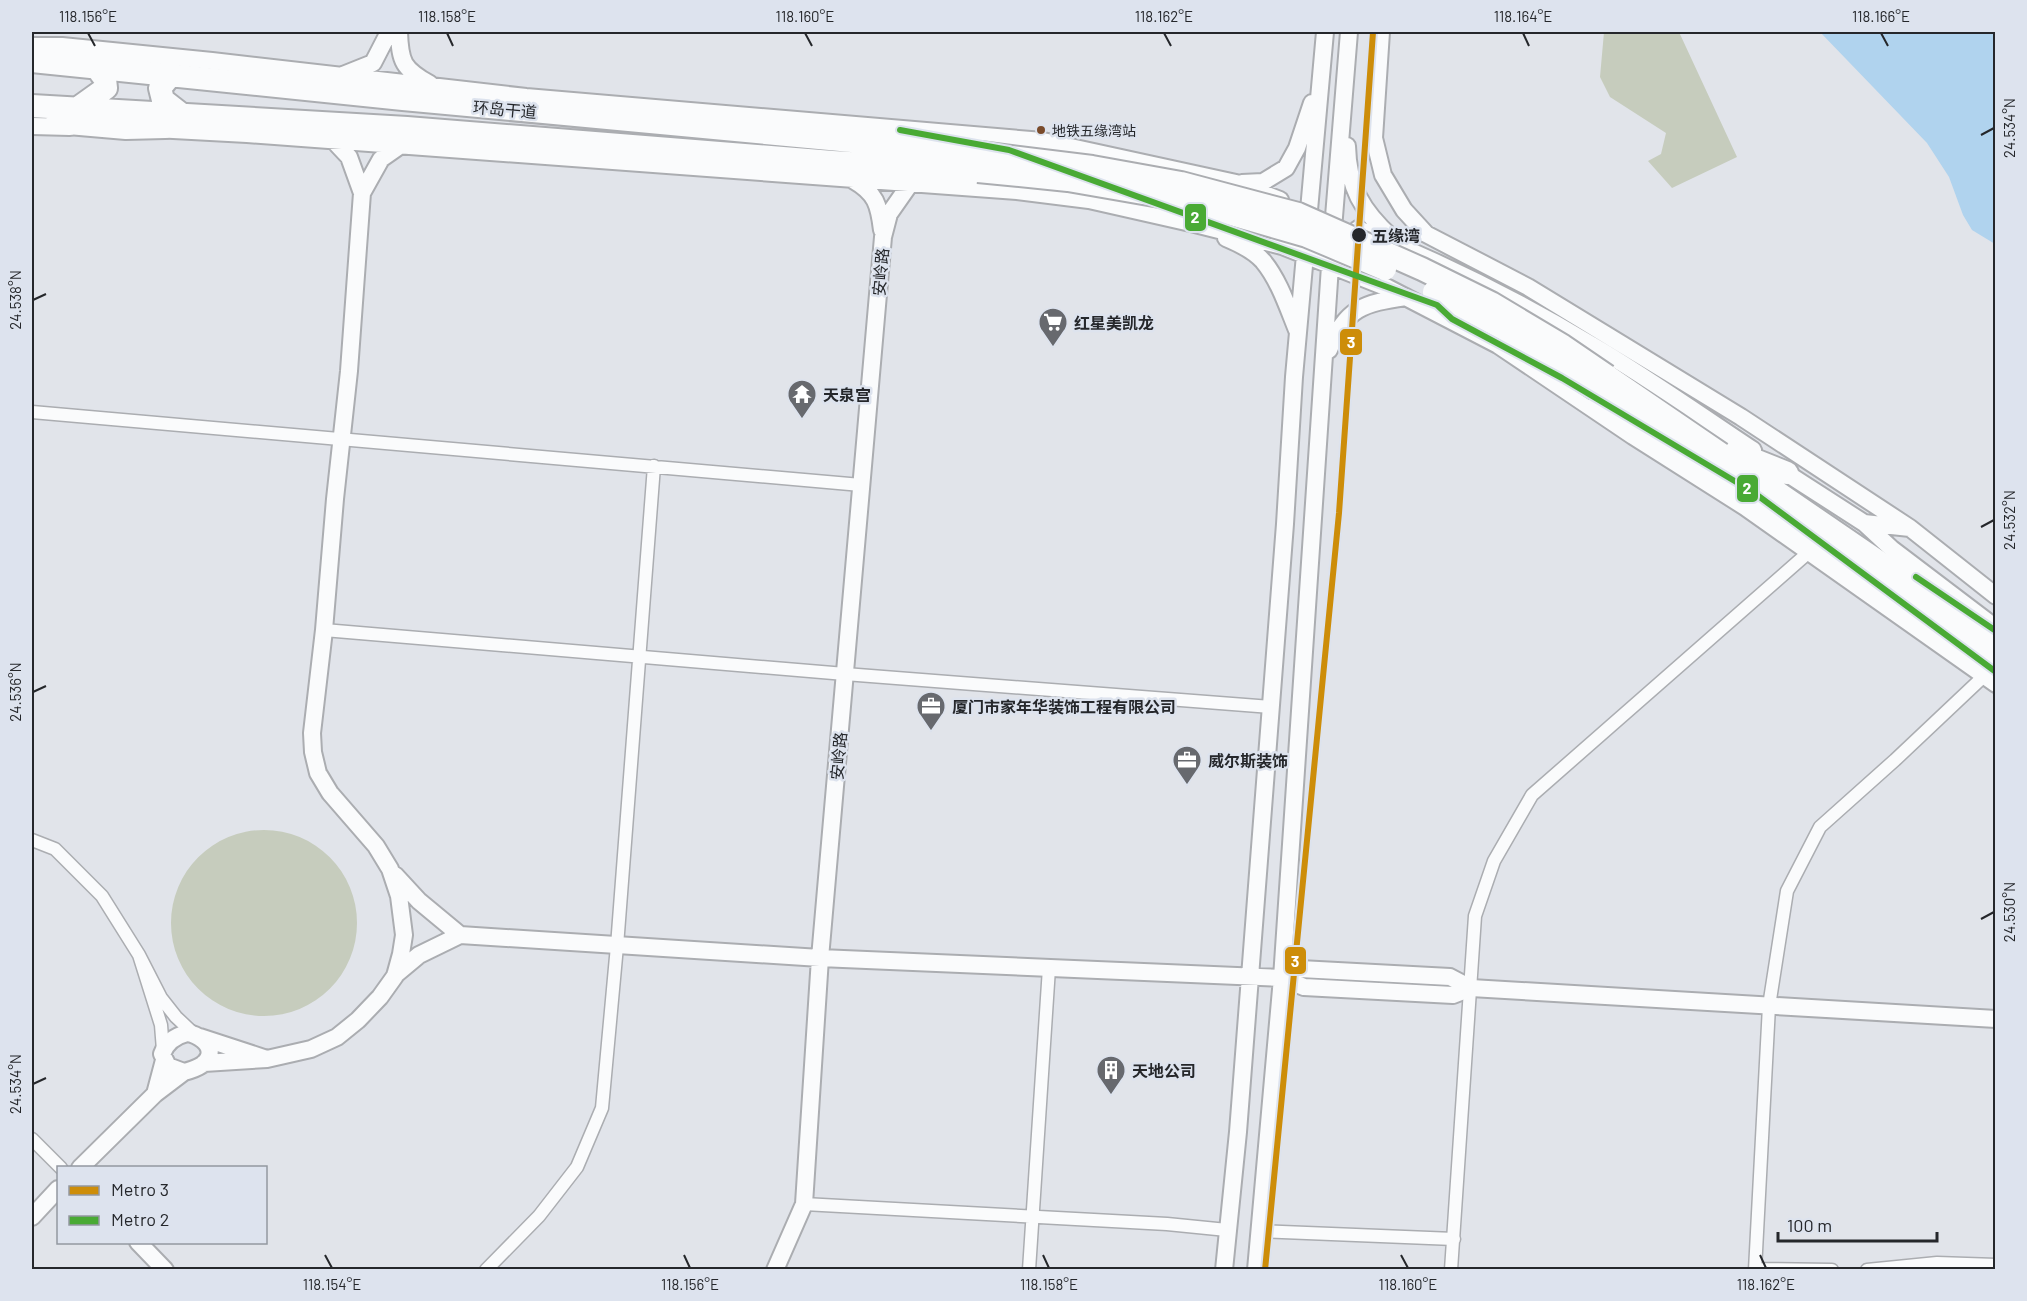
<svg xmlns="http://www.w3.org/2000/svg" width="2027" height="1301" viewBox="0 0 2027 1301" font-family="Barlow,'Noto Sans SC',sans-serif">
<style>
.green{fill:#c6ccbd}
.water{fill:#b0d3ee}
.lines{fill:none;stroke-linecap:round;stroke-linejoin:round}
.street-casing{stroke:#abadb1;stroke-width:15}
.secondary-casing{stroke:#abadb1;stroke-width:20}
.highway-casing{stroke:#abadb1;stroke-width:26}
.street{stroke:#fafbfc;stroke-width:12}
.secondary{stroke:#fafbfc;stroke-width:16}
.highway{stroke:#fafbfc;stroke-width:22}
.highway-bridge-casing{stroke:#abadb1;stroke-width:26;stroke-linecap:butt}
.highway-bridge{stroke:#fafbfc;stroke-width:22}
.metro-1-casing{stroke:#dde3ee;stroke-width:10}
.metro-2-casing{stroke:#dde3ee;stroke-width:10}
.metro-1{stroke:#cd8d09;stroke-width:6}
.metro-2{stroke:#49aa34;stroke-width:6}
.ticks{fill:none;stroke:#25272b;stroke-width:2}
.bus-dot{fill:#7a4b2a;stroke:#dde3ee;stroke-width:2}
.stop-dot{fill:#25272b;stroke:#dde3ee;stroke-width:2}
.labels{text-anchor:middle;dominant-baseline:central;stroke-width:5;stroke-linejoin:round;paint-order:stroke}
.bus-label{font-size:14px;fill:#25272b;stroke:#dde3ee;text-anchor:start}
.street-label{font-size:16px;fill:#25272b;stroke:#dde3ee}
.stop-label{font-size:16px;font-weight:bold;fill:#25272b;stroke:#dde3ee;text-anchor:start}
.poi-label{font-size:16px;font-weight:bold;fill:#25272b;stroke:#dde3ee;text-anchor:start}
.line-badge{stroke:#dde3ee;stroke-width:2}
.badge-label{font-size:16px;text-anchor:middle;font-weight:bold;fill:#fff}
.neatline{fill:none;stroke:#25272b;stroke-width:2}
.ticks-label{font-size:15px;text-anchor:middle;fill:#25272b}
</style>
<rect width="100%" height="100%" fill="#e1e4ea"/>
<path class="green" d="M1604,32H1679L1737,157L1672,188L1648,161L1661,154L1666,133L1610,97L1600,77Z
M171 923a93 93 0 1 1 186 0a93 93 0 1 1-186 0Z"/>
<path class="water" d="M1820,32H1995V244L1972,230L1963,215L1949,177L1927,143Z"/>
<g class="lines">
<g class="street-casing">
<path id="street" d="M32,412L861,485
M324,630L845,674L1271,707
M32,840L55,849L102,896L139,955
M163,1050L161,1025L139,955L161,998L176,1017L194,1034
M32,1139L61,1168
M804,1204L1167,1224L1227,1230
M1259,1231L1454,1239
M1755,1269L1832,1270
M486,1270L539,1216L577,1167L602,1108L617,946L654,466
M1029,1270L1049,968
M1451,1270L1475,916L1494,861L1532,795L1809,552
M1755,1270L1769,1006L1787,891L1820,827L1895,760L1984,676
M1867,1270L1937,1263L1996,1265"/>
</g>
<g class="secondary-casing">
<path id="secondary" d="M399,32C400,62 403,69 430,84
M1381,32L1374,138L1383,175L1404,210L1426,234L1528,287L1741,417L1910,528
M32,46H62L212,61L526,97L1043,141L1236,183L1280,200
M343,75L373,63L389,32
M32,126L70,127
M155,129L247,134L1017,191L1089,200L1195,224L1282,246L1388,288L1498,345L1633,436L1745,507L1996,684
M1347,146C1348,187 1362,211 1392,238
M853,180C876,193 879,205 882,230
M1242,183L1263,182L1286,168L1297,148L1312,103
M362,193L381,159L401,145
M1358,229C1439,261 1517,300 1592,345C1647,377 1700,415 1753,450
M1226,238C1238,243 1254,251 1263,261C1279,280 1288,308 1297,330
M1329,350C1345,308 1364,303 1406,297
M1777,467L1864,523L1892,549L1996,628
M1864,523L1910,528L1996,596
M395,875L419,901L460,935L419,955L395,975
M460,935L820,958L1282,978L1304,987L1453,995L1471,988L1996,1019
M1282,978L1300,969L1450,977L1471,988
M187,1033C196,1034 213,1043 209,1056C206,1066 192,1070 184,1072L168,1066L162,1054C166,1043 175,1036 187,1033Z
M200,1037L267,1059L204,1063
M267,1059L311,1049L337,1037L358,1020L380,997L395,976L401,954L404,935L399,896L390,869L376,846L330,793L318,773L313,752L312,733L324,630L335,499L349,371L362,193L349,157L333,140
M164,1060L155,1094L184,1072
M80,1168L155,1094
M32,1217L58,1189
M138,1242L165,1270
M775,1270L804,1204L820,958L883,237L889,214L910,184
M1224,1270L1238,1132L1285,524L1294,377L1325,32
M1256,1270L1282,978L1330,266L1349,32"/>
</g>
<g class="highway-casing">
<path id="highway" d="M32,61L403,99L980,153
M171,75L160,88L163,100L181,114
M32,106L407,128L832,162L978,171
M78,108L106,88L105,79L96,67
M57,122L126,128L165,127
M1607,376L1996,642
M1596,389L1996,662
M1737,450L1752,459L1787,473"/>
</g>
<use href="#street" class="street"/>
<use href="#secondary" class="secondary"/>
<use href="#highway" class="highway"/>
<g class="highway-bridge-casing">
<path id="highway-bridge" d="M980,153L1092,167L1181,183L1298,214L1422,269L1491,303L1563,346L1607,376
M978,171L1068,180L1183,200L1307,236L1385,269
M1434,292L1504,329L1596,389"/>
</g>
<use href="#highway-bridge" class="highway-bridge"/>
<g class="metro-1-casing">
<path id="metro-1" d="M1265,1270L1339,513L1373,32"/>
</g>
<g class="metro-2-casing">
<path id="metro-2" d="M900,130L1009,150L1437,305L1452,319L1562,378L1753,492L1996,672
M1916,577L1996,631"/>
</g>
<use href="#metro-1" class="metro-1"/>
<use href="#metro-2" class="metro-2"/>
</g>
<path class="ticks" d="M88,33L95,46M447,33L453,46M805,33L812,46M1164,33L1171,46M1523,33L1529,46M1881,33L1888,46M1981,135L1994,128M33,300L46,294M1981,527L1994,520M33,692L46,686M1981,919L1994,912M33,1084L46,1078M325,1255L332,1268M684,1255L690,1268M1043,1255L1049,1268M1401,1255L1408,1268M1760,1255L1766,1268"/>
<defs>
<g id="supermarket-pin" transform="scale(1.5)"><path d="M0 17L-7.5 6A9.5 9.5 0 1 1 7.5 6Z" fill="#67696e" stroke="#dde3ee"/><path d="M-6-5.5h2.5l.6 2H6L4.5 2H-2.5L-4.4-4H-6ZM-1.5 3.2a1.3 1.3 0 1 0 .1 0ZM3 3.2a1.3 1.3 0 1 0 .1 0Z" fill="#fff"/></g>
<g id="temple-pin" transform="scale(1.5)"><path d="M0 17L-7.5 6A9.5 9.5 0 1 1 7.5 6Z" fill="#67696e" stroke="#dde3ee"/><path d="M0-6L5-2H3V0L6.5 2.5H4V6H1.5V3h-3V6H-4V2.5H-6.5L-3 0V-2H-5Z" fill="#fff"/></g>
<g id="office-pin" transform="scale(1.5)"><path d="M0 17L-7.5 6A9.5 9.5 0 1 1 7.5 6Z" fill="#67696e" stroke="#dde3ee"/><path d="M-6-3h4V-5.5h4V-3h4V5H-6ZM-1-4.5V-3h2v-1.5ZM-6 0V1H6V0Z" fill="#fff"/></g>
<g id="building-pin" transform="scale(1.5)"><path d="M0 17L-7.5 6A9.5 9.5 0 1 1 7.5 6Z" fill="#67696e" stroke="#dde3ee"/><path d="M-4-6H4V6H1V3H-1V6H-4ZM-2.5-4.3h1.7v1.8h-1.7ZM.8-4.3h1.7v1.8H.8ZM-2.5-1h1.7V.8h-1.7ZM.8-1h1.7V.8H.8Z" fill="#fff"/></g>
</defs>
<g fill-rule="evenodd">
<use href="#supermarket-pin" x="1053" y="322"/>
<use href="#temple-pin" x="802" y="394"/>
<use href="#office-pin" x="931" y="706"/>
<use href="#office-pin" x="1187" y="760"/>
<use href="#building-pin" x="1111" y="1070"/>
</g>
<circle class="bus-dot" cx="1041" cy="130" r="5"/>
<circle class="stop-dot" cx="1359" cy="235" r="8"/>
<g class="labels">
<g class="bus-label">
<text x="1052" y="130">地铁五缘湾站</text>
</g>
<g class="street-label">
<text transform="translate(505 109) rotate(5)">环岛干道</text>
<text transform="translate(880 272) rotate(-85)">安岭路</text>
<text transform="translate(838 756) rotate(-85)">安岭路</text>
</g>
<g class="stop-label">
<text x="1372" y="235">五缘湾</text>
</g>
<g class="poi-label">
<text x="1074" y="322">红星美凯龙</text>
<text x="823" y="394">天泉宫</text>
<text x="952" y="706">厦门市家年华装饰工程有限公司</text>
<text x="1208" y="760">威尔斯装饰</text>
<text x="1132" y="1070">天地公司</text>
</g>
</g>
<g class="line-badge">
<rect x="1184" y="203" width="23" height="29" rx="6" fill="#49aa34"/>
<rect x="1339" y="328" width="24" height="28" rx="6" fill="#cd8d09"/>
<rect x="1736" y="474" width="23" height="29" rx="6" fill="#49aa34"/>
<rect x="1284" y="946" width="23" height="29" rx="6" fill="#cd8d09"/>
</g>
<g class="badge-label">
<text x="1195" y="223">2</text>
<text x="1351" y="348">3</text>
<text x="1747" y="494">2</text>
<text x="1295" y="967">3</text>
</g>
<rect width="2027" height="1301" fill="none" stroke="#dde3ee" stroke-width="66"/>
<rect x="57" y="1166" width="210" height="78" fill="#dde3ee" stroke="#9398a0" stroke-width="1.5"/>
<rect x="69" y="1186" width="30" height="9" fill="#cd8d09" stroke="#9398a0" stroke-width="1.5"/>
<text x="111" y="1196" font-size="18" fill="#25272b">Metro 3</text>
<rect x="69" y="1216" width="30" height="9" fill="#49aa34" stroke="#9398a0" stroke-width="1.5"/>
<text x="111" y="1226" font-size="18" fill="#25272b">Metro 2</text>
<path d="M1778 1232v9h159v-9" fill="none" stroke="#25272b" stroke-width="3"/>
<text x="1787" y="1232" font-size="18" fill="#25272b" stroke="#dde3ee" stroke-width="4.5" paint-order="stroke">100 m</text>
<rect x="33" y="33" width="1961" height="1235" class="neatline"/>
<g class="ticks-label">
<text x="88" y="22">118.156°E</text>
<text x="447" y="22">118.158°E</text>
<text x="805" y="22">118.160°E</text>
<text x="1164" y="22">118.162°E</text>
<text x="1523" y="22">118.164°E</text>
<text x="1881" y="22">118.166°E</text>
<text transform="translate(2010 128) rotate(-90)" y="5">24.534°N</text>
<text transform="translate(16 300) rotate(-90)" y="5">24.538°N</text>
<text transform="translate(2010 520) rotate(-90)" y="5">24.532°N</text>
<text transform="translate(16 692) rotate(-90)" y="5">24.536°N</text>
<text transform="translate(2010 912) rotate(-90)" y="5">24.530°N</text>
<text transform="translate(16 1084) rotate(-90)" y="5">24.534°N</text>
<text x="332" y="1290">118.154°E</text>
<text x="690" y="1290">118.156°E</text>
<text x="1049" y="1290">118.158°E</text>
<text x="1408" y="1290">118.160°E</text>
<text x="1766" y="1290">118.162°E</text>
</g>
</svg>
